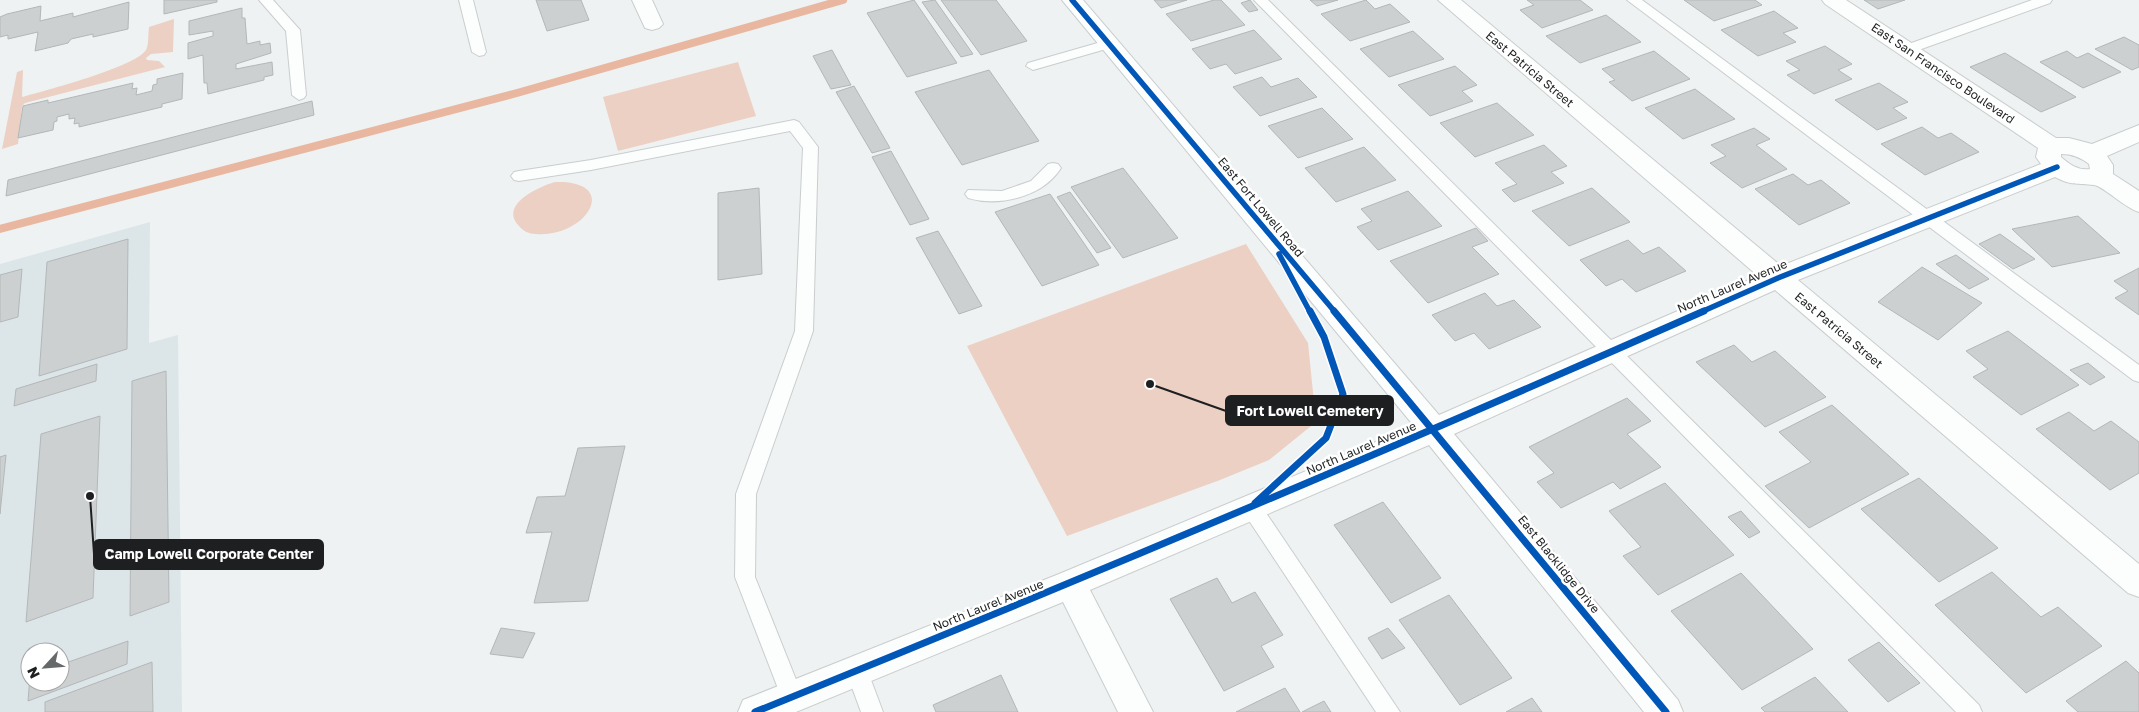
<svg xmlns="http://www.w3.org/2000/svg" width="2139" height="712" viewBox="0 0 2139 712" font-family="'Golos Text',sans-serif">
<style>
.built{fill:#dce6e9;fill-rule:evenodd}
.green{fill:#ecd0c4}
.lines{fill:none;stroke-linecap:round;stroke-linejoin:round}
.stream{stroke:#e9b7a0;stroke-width:8}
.building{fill:#cdd0d1;stroke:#b4b7b8}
.lane-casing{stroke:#cacdce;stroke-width:2}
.street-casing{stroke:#cacdce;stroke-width:2}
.lane{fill:#fcfdfd;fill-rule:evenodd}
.street{fill:#fcfdfd;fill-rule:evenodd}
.cycleway-far1-casing{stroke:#fff;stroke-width:8}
.cycleway-casing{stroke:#fff;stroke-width:10}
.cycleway-far1{stroke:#0057b8;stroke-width:5.5}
.cycleway{stroke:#0057b8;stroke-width:7}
.labels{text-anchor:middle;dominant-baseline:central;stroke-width:5;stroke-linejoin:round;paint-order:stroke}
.street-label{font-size:12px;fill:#1d1f20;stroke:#fff}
.leader{fill:none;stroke:#1d1f20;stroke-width:2}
.callout-dot{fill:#1d1f20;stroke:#fff;stroke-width:2}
.callout{fill:#1d1f20;stroke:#1d1f20;stroke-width:2}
.callout-label{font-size:14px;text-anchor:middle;font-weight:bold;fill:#fff}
</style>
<rect width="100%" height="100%" fill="#eef2f3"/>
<path class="built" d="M150,222L149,343L178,335L182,712H0V264ZM30,652H60V682H30Z"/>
<path class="green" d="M174,19L173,52L151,54L146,58L147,60L159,61L165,67L25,103L22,106L18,144L2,149L17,72L23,70L22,97C44,91 135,67 146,50C149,45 148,34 149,27Z
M738,62L756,116L618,151L603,97Z
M555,182C622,180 587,238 536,234C529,234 523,231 519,226C498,205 540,186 555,182Z
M1246,244L1308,343L1316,422L1269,460L1220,480L1067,536L967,346Z"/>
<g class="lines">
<path class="stream" d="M0,229L517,93L843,0"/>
</g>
<path class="building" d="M164,0H217V2L164,14Z
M536,0H581L589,20L547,31Z
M914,0L957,63L907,77L867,13Z
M935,0L973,54L961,57L922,2Z
M941,0H996L1027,41L981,55Z
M1154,0H1187L1161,8Z
M1214,0H1221L1245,25L1191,41L1166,14Z
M1250,0L1258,10L1249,12L1241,3Z
M1310,0H1338L1317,6Z
M1366,0L1375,9L1390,4L1410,22L1350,41L1321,14Z
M1527,0H1580L1593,10L1542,28L1520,10L1534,5Z
M1684,0H1755L1762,5L1714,21Z
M1864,0H1905L1878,9Z
M129,2L128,29L93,37V34L71,39L68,43L35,51L38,32L8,39V35L0,37V17L7,14L41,6L40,21L73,13V17Z
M242,8V18H245L247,44L260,41V45L270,43L271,53L236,64V69L272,62L273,75L264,77V80L208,94L207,83H204L203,55L188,59V43L213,36V31L189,35V21Z
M1774,11L1798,28L1783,33L1796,42L1758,56L1721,30Z
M1606,15L1641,42L1580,63L1546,36Z
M1254,30L1282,59L1235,74L1226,64L1210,69L1192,49Z
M1413,31L1444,59L1389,77L1360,49Z
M2124,37L2139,45V67L2132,70L2095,49Z
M1825,46L1852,64L1838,70L1852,79L1814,94L1787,75L1800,70L1786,61Z
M832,50L851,85L831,89L813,56Z
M1654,51L1690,79L1632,101L1609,82L1615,80L1602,69Z
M2067,51L2077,58L2088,53L2121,72L2083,88L2040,62Z
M2005,53L2076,97L2041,112L1970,67Z
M1455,66L1477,85L1462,91L1473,101L1430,116L1398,85Z
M989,70L1039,141L962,165L915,92Z
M183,73L182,99L162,104V107L79,127V123L74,124L75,118L69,119V114L57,117V121L54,122L53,130L18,138L23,106L48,100V103L133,83L132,89L137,88L136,95L152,91L153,85L157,84V79Z
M1262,77L1271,87L1298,78L1317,97L1260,116L1233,87Z
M1879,83L1908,102L1893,108L1907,118L1877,130L1835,100Z
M854,86L890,148L872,153L836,92Z
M1695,89L1735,119L1683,139L1645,108Z
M312,101L314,115L6,196L8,180Z
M1497,103L1534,135L1475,157L1440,123Z
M1322,108L1353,139L1298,158L1268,126Z
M1922,127L1938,138L1951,133L1979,152L1925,175L1881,144Z
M1754,128L1770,139L1756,145L1787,169L1742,188L1710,163L1726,156L1711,145Z
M1544,145L1567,166L1551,172L1564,183L1514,202L1502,190L1517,184L1495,163Z
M1364,147L1396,180L1336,202L1305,168Z
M891,151L929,219L910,225L872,157Z
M1123,168L1178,238L1123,258L1071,187Z
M1793,174L1808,185L1821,180L1850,203L1799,225L1755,189Z
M759,188L762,274L718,280V193Z
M1592,188L1630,222L1569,246L1532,211Z
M1408,191L1442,226L1378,250L1357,227L1372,221L1361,209Z
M1070,192L1111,248L1097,253L1057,197Z
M1050,194L1099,265L1042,286L995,212Z
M2078,216L2120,253L2052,267L2012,229Z
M1476,228L1488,241L1472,247L1499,274L1428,303L1390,261Z
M938,231L982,306L959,314L916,238Z
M2000,234L2035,259L2013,269L1979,244Z
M128,239L127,349L39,376L47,262Z
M1628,240L1643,254L1659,247L1686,271L1636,292L1622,279L1606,286L1580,260Z
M1956,255L1989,279L1969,289L1936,264Z
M1922,267L1982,303L1938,340L1878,302Z
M2139,268V315L2115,298L2128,291L2114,281Z
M22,269L18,317L0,322V275Z
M1485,293L1497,306L1514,300L1541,327L1489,349L1474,333L1455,341L1432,315Z
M2008,331L2079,385L2021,415L1973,377L1988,369L1966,351Z
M1734,345L1752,362L1775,351L1826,397L1765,427L1696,362Z
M2088,363L2105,377L2090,385L2070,370Z
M97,364L96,381L14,406L16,389Z
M166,371L169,602L130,616L132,381Z
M1627,398L1651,421L1627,434L1661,467L1620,489L1613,482L1561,508L1537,482L1554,473L1529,447Z
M1832,405L1909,474L1809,528L1765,486L1811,462L1779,432Z
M2069,412L2094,431L2111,421L2139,442V473L2110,490L2036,429Z
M100,416L93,598L26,622L41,434Z
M625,446L588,601L534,603L552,532L526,533L537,497L565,496L578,448Z
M6,455L0,514V457Z
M1919,478L1998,548L1939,582L1861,509Z
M1665,483L1734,555L1658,595L1623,556L1641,547L1609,511Z
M1383,502L1441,578L1391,603L1334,525Z
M1741,511L1760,532L1749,538L1728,517Z
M1992,572L2041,617L2058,607L2102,646L2026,693L1935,605Z
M1741,573L1813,649L1742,690L1671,611Z
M1217,578L1232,603L1255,592L1283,635L1261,646L1274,667L1224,691L1170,599Z
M1449,595L1512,678L1460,705L1399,620Z
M501,628L535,633L523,658L490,654Z
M1388,628L1405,648L1382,659L1368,638Z
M128,641L127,664L28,701L30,676V682H60V665Z
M1879,642L1920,683L1888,702L1848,660Z
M2126,661L2139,673V712H2078L2066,701Z
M152,662L153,712H45V702Z
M1001,675L1018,712H936L933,705Z
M1815,677L1848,712H1765L1761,708Z
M1285,688L1300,712H1236Z
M1532,698L1542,712H1506Z
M1324,701L1331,712H1302Z"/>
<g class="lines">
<g class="lane-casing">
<path id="lane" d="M259,0H273L300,30L306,95L304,98L299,100L292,95L286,31Z
M459,0H473L486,52L484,55L479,56L472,52Z
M1254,0H1268L1979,705L1982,712H1956Z
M1627,0H1642L2139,365V382L2133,380Z
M2032,0H2052L2050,3L1913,52H1903L1901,49L1903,46Z
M1108,40L1113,41L1115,44L1113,47L1033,70L1026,66L1028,63Z
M794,120L799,122L818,147L813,331L756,494L755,577L803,697L800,704L792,707L784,704L735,577L736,494L795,331L803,148L790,131L591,170L519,181L514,180L511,176L514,172L519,171L591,160Z
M1053,163L1058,164L1061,168C1043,197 999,207 968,198L965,194L968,190L1002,191L1031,181L1048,164Z
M1251,499L1258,501L1400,712H1376L1244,513L1241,507L1244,501Z
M857,661L865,664L883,712H861L846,671L849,664Z"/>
</g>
<g class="street-casing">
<path id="street" d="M632,0H652L663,24L659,28L652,30L645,28Z
M1062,0H1083L1439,415L1758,276L1438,0H1461L1781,266L2041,164L2036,157L2038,148L1825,4L1822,0H1846L2056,138H2069L2092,144L2139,125V142L2107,156L2113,165V174L2139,191V212C2125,208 2103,186 2094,185C2077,183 2072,186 2055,177L1798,280L2139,564V597L2128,593L1775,290L1454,434L1678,700L1683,712H1644L1429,445L1090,590L1153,712H1118L1063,602L796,712H738L743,700L1059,574L1414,426ZM2061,154C2072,154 2080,157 2089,164L2090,169C2078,171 2069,164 2061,157Z"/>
</g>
<use href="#lane" class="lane"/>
<use href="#street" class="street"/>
<g class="cycleway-far1-casing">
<path id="cycleway-far1" d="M1072,0L1335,312
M1279,254L1310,312
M1701,312L1778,278L2057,167"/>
</g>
<g class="cycleway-casing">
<path id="cycleway" d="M1334,311L1666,712
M1255,503L1326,438L1343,394L1324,337L1310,311
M755,712C1073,583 1389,450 1704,311"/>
</g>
<use href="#cycleway-far1" class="cycleway-far1"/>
<use href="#cycleway" class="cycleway"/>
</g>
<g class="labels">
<g class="street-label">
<text transform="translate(1530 69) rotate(40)">East Patricia Street</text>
<text transform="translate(1943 73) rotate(34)">East San Francisco Boulevard</text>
<text transform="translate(1261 207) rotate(50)">East Fort Lowell Road</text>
<text transform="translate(1732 286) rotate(-23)">North Laurel Avenue</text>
<text transform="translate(1839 330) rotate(40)">East Patricia Street</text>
<text transform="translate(1361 448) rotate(-23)">North Laurel Avenue</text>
<text transform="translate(1559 564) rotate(51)">East Blacklidge Drive</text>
<text transform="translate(988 605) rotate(-22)">North Laurel Avenue</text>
</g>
</g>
<path class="leader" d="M1150 384L1226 411M90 496L94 554"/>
<g class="callout-dot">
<circle cx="1150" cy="384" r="5"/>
<circle cx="90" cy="496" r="5"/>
</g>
<g class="callout">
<rect x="1226" y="396" width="167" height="29" rx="5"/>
<rect x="94" y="540" width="229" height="29" rx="5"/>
</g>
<g class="callout-label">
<text x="1310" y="416">Fort Lowell Cemetery</text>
<text x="209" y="559">Camp Lowell Corporate Center</text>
</g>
<g transform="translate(45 667) rotate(244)"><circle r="24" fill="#ffffff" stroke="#a5a5a6"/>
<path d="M0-4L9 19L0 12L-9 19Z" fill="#66696a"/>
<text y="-8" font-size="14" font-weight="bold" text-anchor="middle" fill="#1d1f20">N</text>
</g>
</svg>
